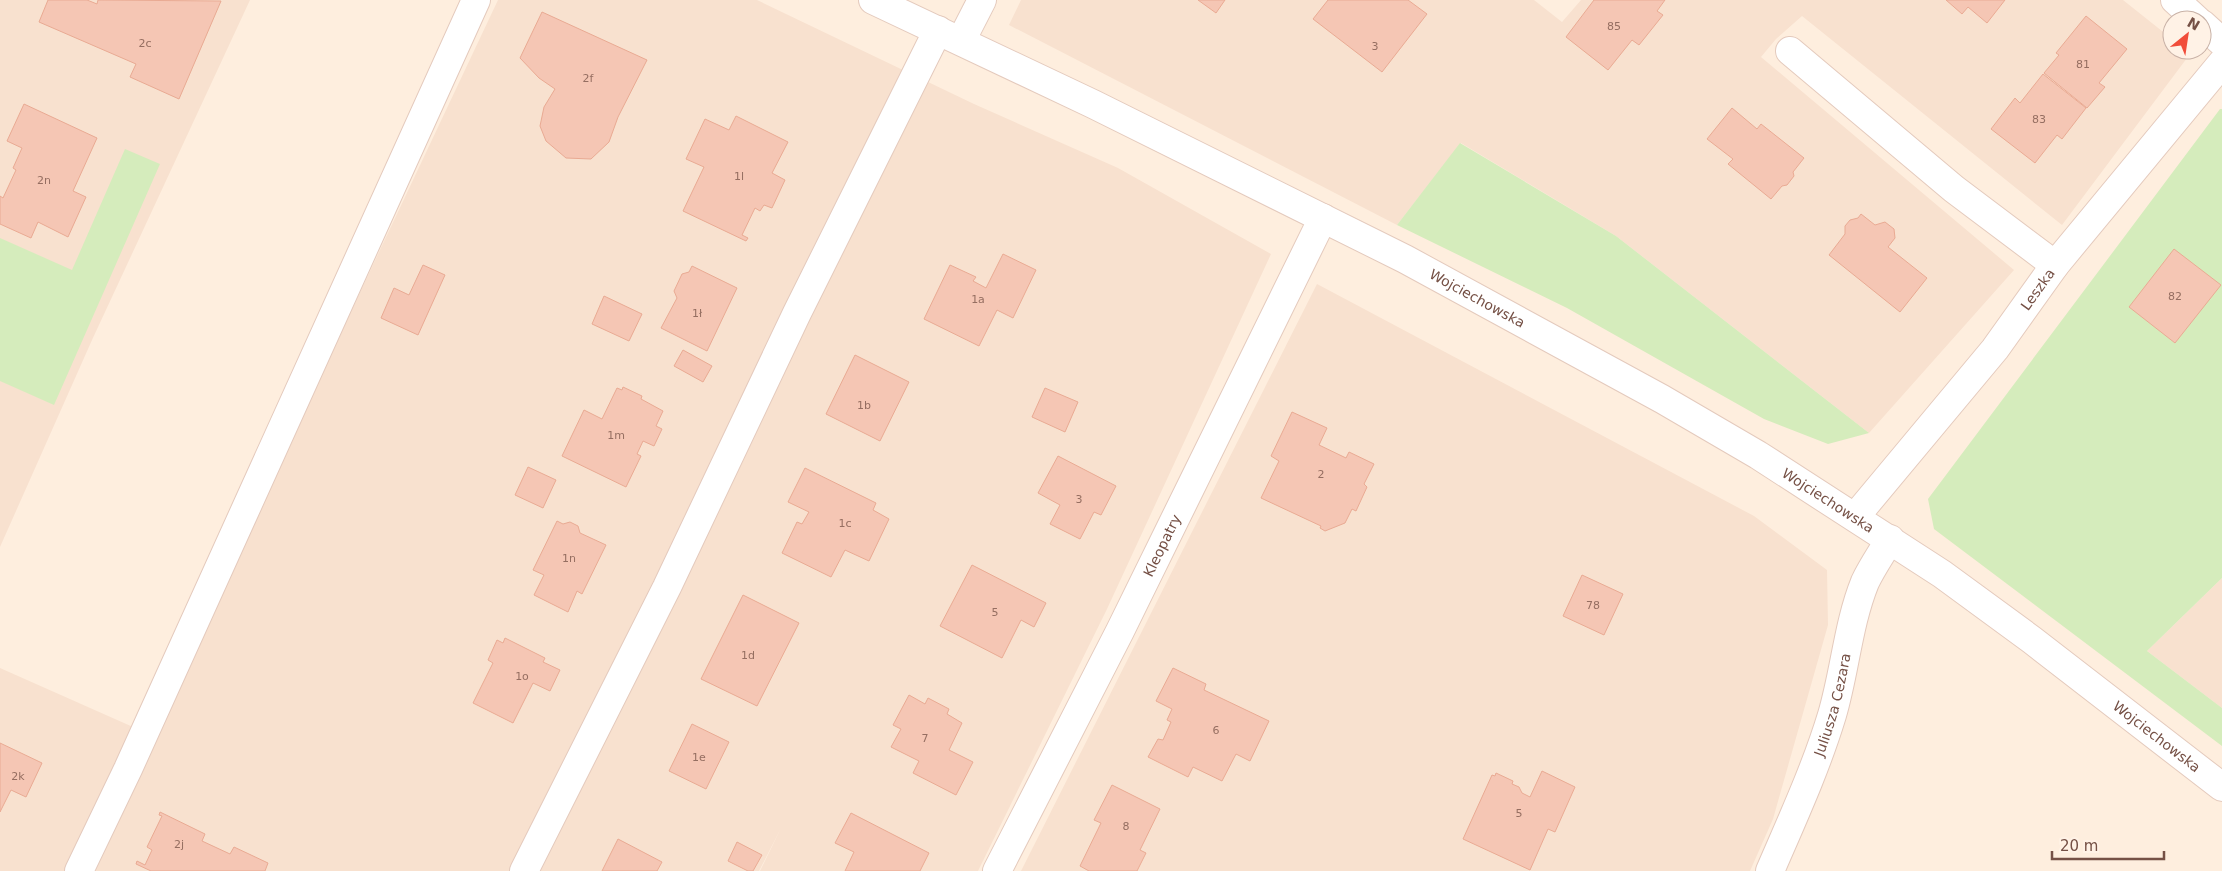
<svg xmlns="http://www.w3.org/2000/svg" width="2222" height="871" viewBox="0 0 2222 871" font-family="'DejaVu Sans',sans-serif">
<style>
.residential{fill:#f8e1cf}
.green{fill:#d5ecbc}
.building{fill:#f5c6b4;stroke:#e9aa93}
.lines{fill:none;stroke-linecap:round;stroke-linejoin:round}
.minor-casing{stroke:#e4cabd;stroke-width:30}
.minor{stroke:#fff;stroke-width:28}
.labels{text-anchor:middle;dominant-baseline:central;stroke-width:5;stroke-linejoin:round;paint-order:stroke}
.number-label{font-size:11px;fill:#956e61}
.street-label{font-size:14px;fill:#755045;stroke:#fff2e6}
</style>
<rect width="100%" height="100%" fill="#feeede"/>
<path class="residential" d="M0,0H250L92,340L0,547Z
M498,0H757L974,104L1118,168L1271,254L1107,609L978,871H760L781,828L759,871H0V668L151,735Z
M1021,0H1534L1562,22L1581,0H2123L2172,39V50H2186L2190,54L2062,225L1802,16L1776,39L1761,57L2014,270L1869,433L1616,236L1461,143L1397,225L1009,25Z
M1317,284L1754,516L1827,570L1828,625L1773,819L1750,871H1021Z
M2222,578V708L2147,651Z"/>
<path class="green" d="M2220,109H2222V578L2147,651L2222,708V746L1934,529L1928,499Z
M1460,143L1616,236L1869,433L1828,444L1764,419L1567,308L1397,225Z
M125,149L160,164L54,405L0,381V238L72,270Z"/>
<path class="building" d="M48,0H87L97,4L98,0L221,1L179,99L130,77L136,64L39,22Z
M1198,0H1225L1216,13Z
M1328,0H1408L1427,14L1382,72L1313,19Z
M1594,0H1665L1657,11L1663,15L1639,45L1632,40L1608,70L1566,37Z
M1946,0H2005L1987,23L1968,7L1962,14Z
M542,12L647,60L618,117L609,142L591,159L566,158L546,141L540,126L544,107L555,89L539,78L520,58Z
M2086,16L2127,49L2099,83L2105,87L2087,108L2044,73L2059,55L2056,53Z
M2043,74L2086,108L2062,139L2057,135L2035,163L1991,129L2015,98L2020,103Z
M24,104L97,138L73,191L86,197L68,237L38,222L31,238L0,224V196L3,198L16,170L13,168L22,148L7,141Z
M1732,108L1757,129L1761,124L1804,158L1793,172L1794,176L1787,185L1782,186L1771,199L1728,164L1733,159L1707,139Z
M736,116L788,142L772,173L785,180L772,208L764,205L760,211L755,208L742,235L748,238L746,241L683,211L704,167L686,159L705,119L729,130Z
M1861,214L1875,225L1885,222L1894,229L1895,238L1888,247L1927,278L1900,312L1829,255L1845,234V226L1850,220L1858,218Z
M2174,249L2221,285L2175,343L2129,307Z
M1003,254L1036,270L1013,318L997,310L979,346L924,319L950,265L976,277L973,281L986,288Z
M423,265L445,275L418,335L381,318L394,288L409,295Z
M692,266L737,288L707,351L661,328L677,298L674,291L682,274L689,272Z
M604,296L642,314L629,341L592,324Z
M683,350L712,366L703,382L674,366Z
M855,355L909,382L880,441L826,414Z
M623,387L642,396L641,399L663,411L656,426L662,429L654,446L643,441L637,454L641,456L626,487L562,456L584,410L602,419L617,388L622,390Z
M1045,388L1078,402L1065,432L1032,417Z
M1292,412L1327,428L1319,445L1346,458L1349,452L1374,464L1364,484L1367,487L1356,511L1352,509L1345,523L1325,531L1320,528L1321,526L1261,498L1279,461L1271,456Z
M1058,456L1116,486L1101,515L1094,512L1080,539L1050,524L1060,505L1038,493Z
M528,467L556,480L543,508L515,495Z
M805,468L876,503L873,510L889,519L869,561L845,550L831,577L782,553L797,522L802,524L809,512L788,502Z
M557,521L563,524L570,522L578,526L580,533L606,545L582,594L577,591L568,612L534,595L544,575L533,570Z
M972,565L1046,603L1034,627L1021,620L1002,658L940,626Z
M1582,575L1623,594L1604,635L1563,616Z
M743,595L799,623L757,706L701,679Z
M505,638L545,658L543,662L560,670L550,691L533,683L513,723L473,703L493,663L488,660L497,640L503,643Z
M1173,668L1206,684L1204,690L1269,721L1250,761L1236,754L1222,781L1193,767L1188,777L1148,757L1158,739L1163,740L1171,722L1167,720L1172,709L1156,701Z
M909,695L925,704L928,698L949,709L947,714L962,723L949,750L973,762L956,795L913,773L919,761L891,747L901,729L893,725Z
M692,724L729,742L706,789L669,771Z
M0,743L42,763L26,797L11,790L0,812Z
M1542,771L1575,787L1555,832L1548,829L1530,870L1463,839L1492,775L1495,776L1496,773L1513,781L1512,784L1519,787L1522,793L1530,797Z
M1112,785L1160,809L1140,850L1146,853L1137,871H1089L1080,866L1101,823L1094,820Z
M160,812L205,834L202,841L230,854L234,847L268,863L265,871H151L136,864L137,861L145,865L152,850L147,847L162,816L159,815Z
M851,813L929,853L920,871H845L854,852L835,843Z
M618,839L662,862L657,871H602Z
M737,842L762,855L753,871H748L728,861Z"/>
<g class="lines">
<g class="minor-casing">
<g id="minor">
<path id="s1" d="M873,0L1093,104L1405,259L1662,399L1758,455L1942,574L2032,640L2222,787"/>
<path d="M2175,0L2197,20"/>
<path d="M2202,24L2222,42"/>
<path d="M961,41L982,0"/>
<path d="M1790,51L1954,189L2055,265"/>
<path id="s2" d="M1855,517L1995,349L2055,265L2222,63"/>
<path d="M79,871L128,769L476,0"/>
<path d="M524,871L667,587L797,313L938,30"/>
<path id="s3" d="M997,871L1120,631L1323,218"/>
<path id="s4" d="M1770,871C1792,820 1816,768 1832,715C1845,671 1848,624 1865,582C1872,567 1882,553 1890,539"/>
</g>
</g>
<use href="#minor" class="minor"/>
</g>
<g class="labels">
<g class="number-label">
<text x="1614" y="26">85</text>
<text x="145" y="43">2c</text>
<text x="1375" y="46">3</text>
<text x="2083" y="64">81</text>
<text x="588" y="78">2f</text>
<text x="2039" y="119">83</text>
<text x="739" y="176">1l</text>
<text x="44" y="180">2n</text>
<text x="2175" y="296">82</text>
<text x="978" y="299">1a</text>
<text x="697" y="313">1ł</text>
<text x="864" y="405">1b</text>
<text x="616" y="435">1m</text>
<text x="1321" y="474">2</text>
<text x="1079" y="499">3</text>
<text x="845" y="523">1c</text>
<text x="569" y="558">1n</text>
<text x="1593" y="605">78</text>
<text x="995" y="612">5</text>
<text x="748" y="655">1d</text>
<text x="522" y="676">1o</text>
<text x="1216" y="730">6</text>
<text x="925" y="738">7</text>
<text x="699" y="757">1e</text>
<text x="18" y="776">2k</text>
<text x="1519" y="813">5</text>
<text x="1126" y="826">8</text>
<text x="179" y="844">2j</text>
</g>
<g class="street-label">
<text stroke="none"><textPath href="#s2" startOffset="292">Leszka</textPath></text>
<text stroke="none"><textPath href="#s1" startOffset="674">Wojciechowska</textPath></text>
<text stroke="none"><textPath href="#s1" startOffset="1079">Wojciechowska</textPath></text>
<text stroke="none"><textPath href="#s3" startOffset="365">Kleopatry</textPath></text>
<text stroke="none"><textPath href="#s4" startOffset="178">Juliusza Cezara</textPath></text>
<text stroke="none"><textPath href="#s1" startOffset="1484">Wojciechowska</textPath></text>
</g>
</g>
<g transform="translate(2187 35) rotate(30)"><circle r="24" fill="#fff2e6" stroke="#c8b1a6"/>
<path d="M0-4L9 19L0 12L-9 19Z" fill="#f14d3a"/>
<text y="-8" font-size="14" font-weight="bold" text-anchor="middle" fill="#755045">N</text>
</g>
<path d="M2052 851v8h112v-8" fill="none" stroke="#755045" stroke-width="2.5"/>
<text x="2060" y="851" font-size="15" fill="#755045" stroke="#fff2e6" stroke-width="4" paint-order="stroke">20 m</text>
</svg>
